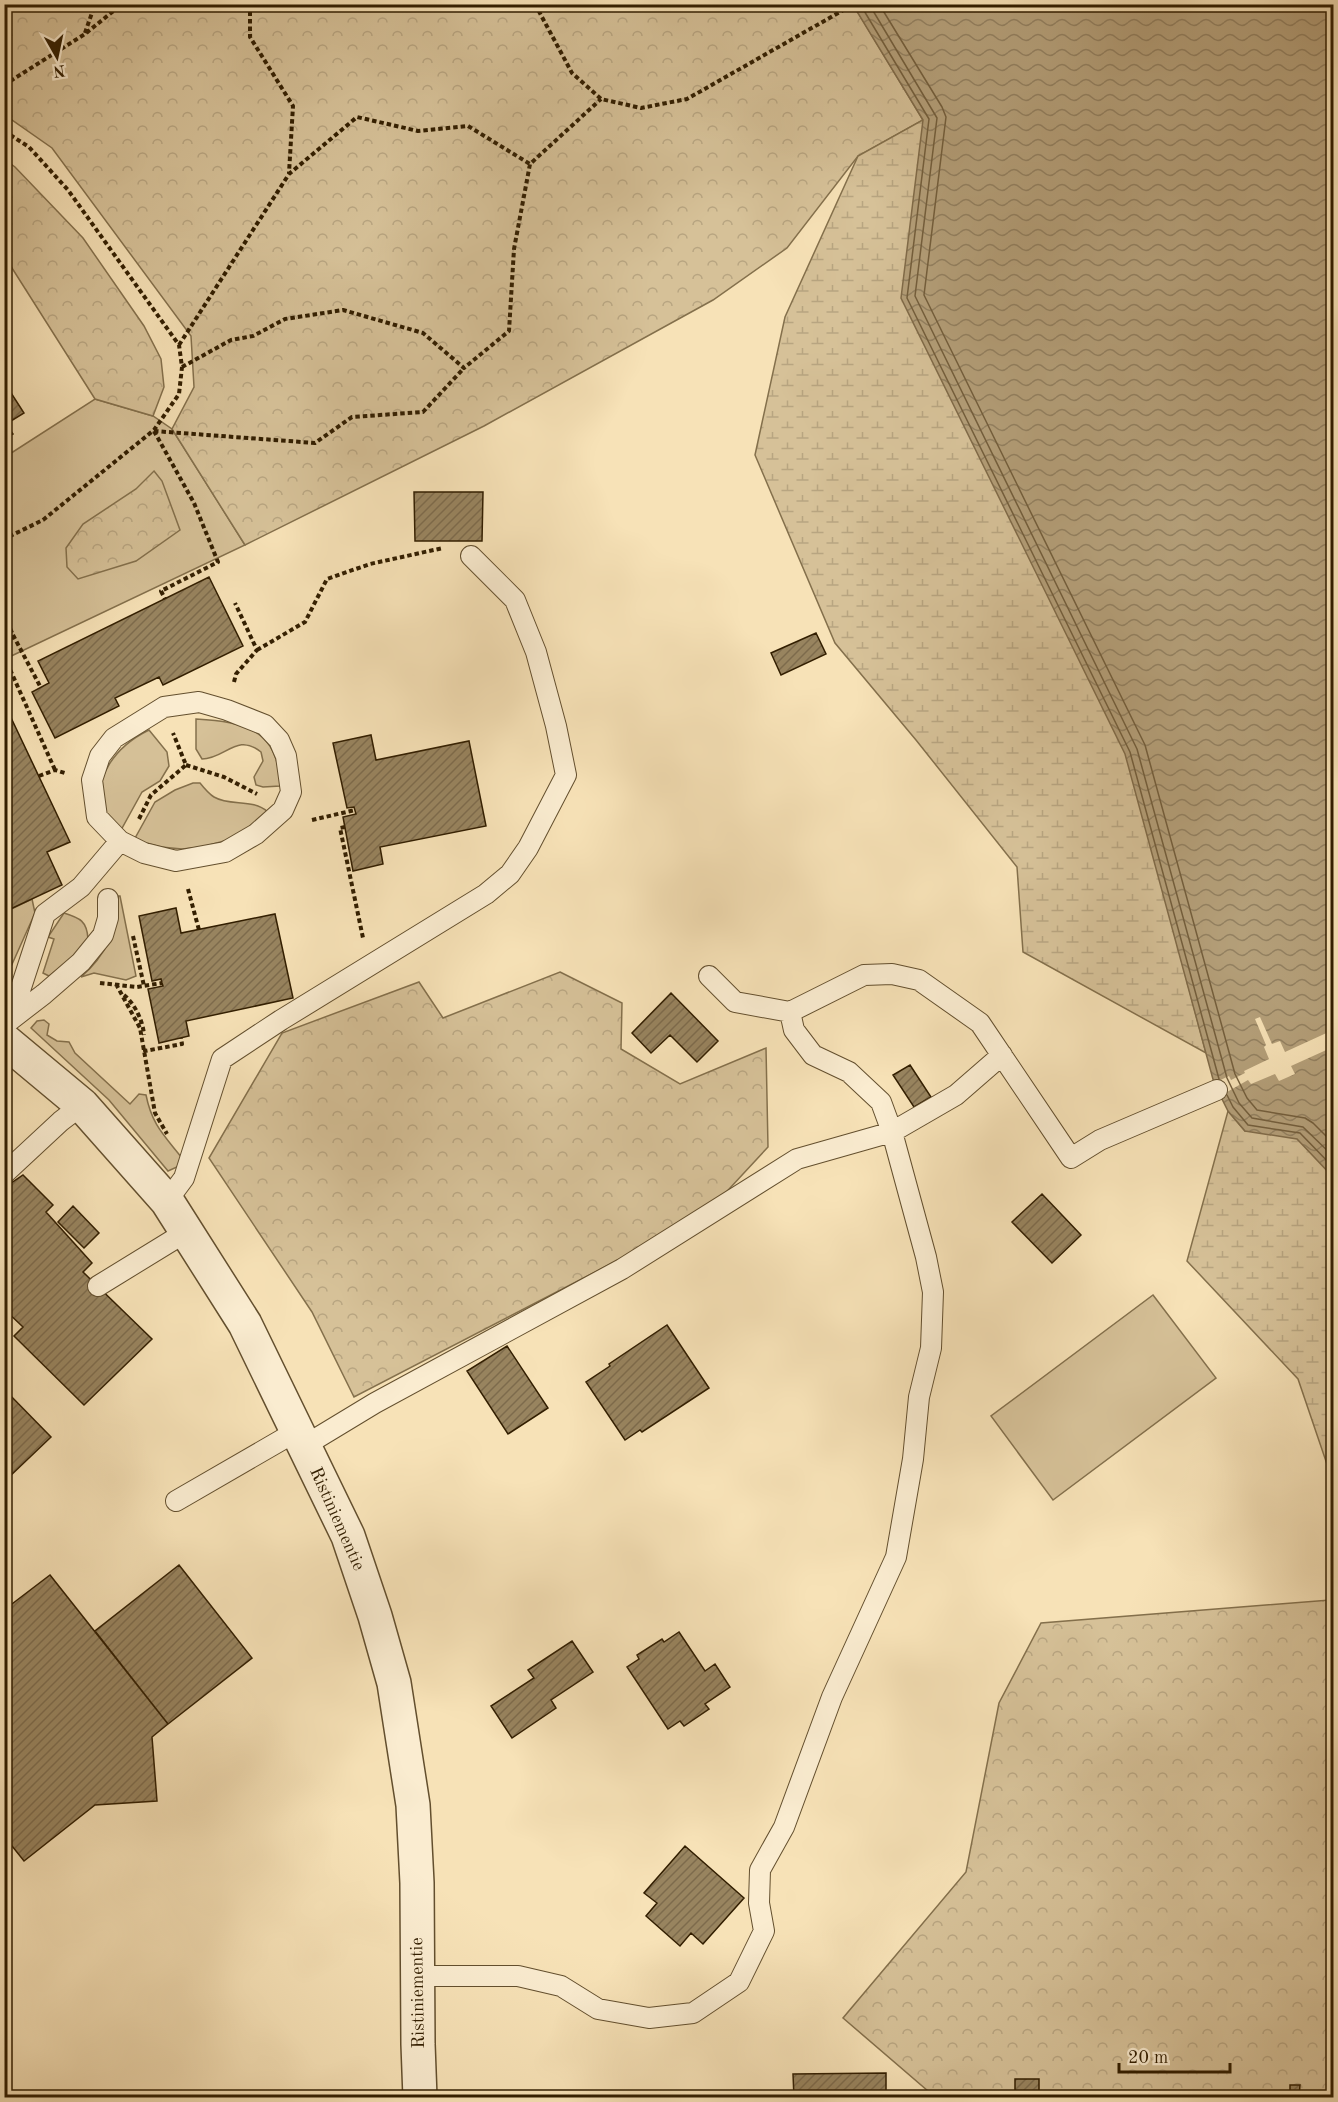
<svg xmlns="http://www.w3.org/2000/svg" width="1338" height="2102" viewBox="0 0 1338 2102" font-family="'Old Standard TT',serif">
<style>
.green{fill:#d6c198;stroke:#84704c;stroke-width:1.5}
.forest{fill:url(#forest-crowns);stroke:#84704c;stroke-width:1.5}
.wetland{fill:url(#wetland-marsh);stroke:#84704c;stroke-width:1.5}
.water{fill:url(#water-waves);stroke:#806b49;stroke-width:1.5}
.pier{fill:#f7e2b7}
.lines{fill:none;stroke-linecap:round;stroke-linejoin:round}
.shore{stroke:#735e3c;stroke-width:1.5}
.building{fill:url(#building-hatch);stroke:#321e00;stroke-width:1.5}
.lane-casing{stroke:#634f2e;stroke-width:22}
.street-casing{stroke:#634f2e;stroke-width:36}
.path{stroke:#321e00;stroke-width:4;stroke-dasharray:4.5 3;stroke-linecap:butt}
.lane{stroke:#faecd0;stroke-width:20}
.street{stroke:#faecd0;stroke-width:33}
.labels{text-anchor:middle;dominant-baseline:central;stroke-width:4.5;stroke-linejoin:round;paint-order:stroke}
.street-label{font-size:18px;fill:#321e00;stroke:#faecd0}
</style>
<defs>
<pattern id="forest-crowns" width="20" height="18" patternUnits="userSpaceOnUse" patternTransform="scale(1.5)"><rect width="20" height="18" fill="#d6c198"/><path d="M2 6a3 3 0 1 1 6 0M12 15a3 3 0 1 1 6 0" fill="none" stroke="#b8a581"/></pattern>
<pattern id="wetland-marsh" width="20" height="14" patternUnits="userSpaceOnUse" patternTransform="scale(1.5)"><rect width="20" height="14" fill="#d6c198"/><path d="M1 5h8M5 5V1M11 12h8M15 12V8" fill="none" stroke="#b8a581"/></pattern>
<pattern id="water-waves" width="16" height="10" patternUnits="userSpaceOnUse" patternTransform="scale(1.5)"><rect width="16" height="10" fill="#b49f79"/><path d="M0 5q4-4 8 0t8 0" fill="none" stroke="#938161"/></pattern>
<pattern id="building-hatch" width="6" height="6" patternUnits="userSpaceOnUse" patternTransform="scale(1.5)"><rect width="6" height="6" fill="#98845f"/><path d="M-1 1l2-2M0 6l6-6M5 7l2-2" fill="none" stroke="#7d6b4c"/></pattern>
</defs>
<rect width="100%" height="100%" fill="#f7e2b7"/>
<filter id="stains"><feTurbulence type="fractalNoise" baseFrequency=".00333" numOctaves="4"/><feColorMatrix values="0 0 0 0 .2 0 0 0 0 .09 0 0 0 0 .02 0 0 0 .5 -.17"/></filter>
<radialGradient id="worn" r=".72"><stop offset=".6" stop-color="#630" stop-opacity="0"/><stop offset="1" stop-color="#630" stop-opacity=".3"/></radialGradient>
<path class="green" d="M95,399L153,416L172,429L245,545L5,659V457Z
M196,719C245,722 279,729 280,786L263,787L256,785L254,777L263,761L261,752C237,732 225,759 202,759L196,749Z
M149,730L167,752L169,766L160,781L142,792L121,830C116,825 108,820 105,813C89,778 118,745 149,730Z
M193,783H200C204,788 209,794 214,797C231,807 252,798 268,812L235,838L202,847L182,849L161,847L134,840L155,802L175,790Z
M118,896H120L136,976L126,980L94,973L81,977C105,956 119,929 118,896Z
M32,899L35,913L5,980V912Z
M64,913C80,918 87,921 88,939L74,957L49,976L43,973L54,939L48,937Z
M44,1020L49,1024L47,1035L57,1041L69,1042L75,1053L130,1104L139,1094L146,1095C152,1125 164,1135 182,1158L177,1167L168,1171L109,1100L31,1028L37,1021Z
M1153,1295L1216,1378L1053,1500L991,1416Z"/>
<path class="forest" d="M853,4L923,120L858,156L787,248L713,300L484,426L245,545L172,429L194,387L191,336L52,148L5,115V5Z
M4,159L15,167L83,238L144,326L161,359L164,387L153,416L95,399L5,257Z
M154,471L162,481L180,530L136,561L78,579L67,567L66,548L83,524L136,489Z
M560,972L622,1003L621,1049L680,1084L766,1048L768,1147L705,1215L354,1397L312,1312L209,1158L282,1033L419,982L443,1018Z
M1330,1600L1334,1607L1333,2097H935L843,2018L966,1872L999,1703L1041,1623Z"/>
<path class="wetland" d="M950,88L1206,1053L1023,952L1017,867L916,740L835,643L755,455L785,317L858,156L923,120Z
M1334,1100L1333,1607L1330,1600V1473L1298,1379L1187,1261L1228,1111L1245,1131Z"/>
<path class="water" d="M853,5H1333V1177L1297,1139L1245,1131L1228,1111L1214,1083L1125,754L901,298L923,120Z"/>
<path class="pier" d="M1260,1017L1272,1044L1280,1041L1285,1052L1333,1030V1047L1291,1066L1295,1074L1279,1081L1275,1074L1251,1084L1248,1080L1220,1096L1214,1083L1229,1076L1231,1080L1245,1073L1244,1071L1269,1059L1264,1047L1266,1045L1255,1019Z"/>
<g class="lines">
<path class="shore" d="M860,4L929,119L907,298L1130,752L1219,1079
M869,4L937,118L915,296L1137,749L1227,1078L1239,1103L1252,1118L1303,1127L1334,1157
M879,4L942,107L946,117L924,295L1145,745L1235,1074L1247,1098L1257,1110L1305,1118L1313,1123L1334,1144
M1227,1095L1233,1107L1248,1125L1300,1133L1334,1168"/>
</g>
<path class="building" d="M4,382L24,413L6,424L13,434L4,439Z
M414,492H483L482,541H415Z
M209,577L243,646L163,685L159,677L115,698L119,706L55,738L32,692L49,683L38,661Z
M816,633L826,654L781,675L771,653Z
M5,705L70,842L47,852L62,885L4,912Z
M371,735L376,760L469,741L486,826L380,847L383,864L353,871L343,817L356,814L354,807L347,808L333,743Z
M176,908L181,933L275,914L293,998L186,1021L189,1036L159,1043L148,989L163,986L162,983L161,979L152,981L139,916Z
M671,993L718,1041L697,1062L670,1035L651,1053L632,1033Z
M910,1065L931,1097L914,1107L893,1075Z
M23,1175L53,1205L46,1212L92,1263L83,1272L152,1339L84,1405L14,1336L23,1327L4,1309V1188Z
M1042,1194L1081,1235L1052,1263L1012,1222Z
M73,1206L99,1233L84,1248L58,1222Z
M667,1325L709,1388L642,1432L640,1430L625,1440L586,1382L610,1366L609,1364Z
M507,1346L548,1408L508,1434L467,1371Z
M4,1389L51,1437L7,1479L4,1476Z
M179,1565L252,1658L168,1724L95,1631Z
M50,1575L168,1724L152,1737L157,1801L95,1805L24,1861L4,1836V1610Z
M679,1632L705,1671L715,1664L730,1687L705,1704L709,1709L684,1726L680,1721L668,1729L627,1667L639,1659L637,1655L662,1639L664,1642Z
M572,1641L593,1672L551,1700L556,1708L512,1738L491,1706L534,1678L528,1670Z
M685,1846L744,1898L703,1944L691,1933L680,1946L646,1916L657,1903L644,1893Z
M886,2073V2098H794L793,2074Z
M1015,2079H1039V2091H1015Z
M1290,2085H1300L1299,2097H1290Z"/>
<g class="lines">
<g class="lane-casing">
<path id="lane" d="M199,702L227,710L265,725L279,740L286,756L291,792L283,810L256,834L225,852L176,861L144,853L120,841L97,817L92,780L100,756L114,738L164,707Z
M709,976L735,1002L790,1012L864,975L892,974L919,980L980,1023L1071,1158L1100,1140L1217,1090
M11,1018L45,914L81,887L120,841
M9,1021L44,994L81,962L103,935L108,918V899
M4,1174L61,1121L82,1105
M167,1201L184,1178L222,1059L281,1020L486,894L510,874L528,848L566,775L556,726L536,652L515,600L471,556
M98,1286L186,1232
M304,1446L375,1403L622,1269L797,1159L892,1132L956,1095L1002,1055
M176,1501L297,1431
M417,1976H518L561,1986L598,2009L649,2018L693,2013L739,1982L764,1931L759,1903L760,1870L784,1827L832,1697L896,1557L913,1459L919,1397L931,1348L933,1292L926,1257L892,1132L881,1102L849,1072L813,1055L794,1030L790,1012"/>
</g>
<g class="street-casing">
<path id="street" d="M4,1040L82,1105L167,1201L245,1324L348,1536L375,1616L394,1683L413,1805L417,1883L418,2044L420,2098"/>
</g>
<path class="path" d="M250,4V37L293,106L289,173
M535,4L572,73L601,99L641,108L687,99L854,4
M85,33L95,4
M4,85L85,34L122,4
M4,131L29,147L68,190L179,345L182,367L179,394L154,430L43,520L4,539
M179,345L289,174L357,117L418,131L468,126L530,164
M182,367L231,340L253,336L285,319L343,310L423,333L464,368L509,331L514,249L530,164L601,99
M154,431L315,443L352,417L423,412L464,368
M154,431L194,503L218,562L161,591L165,599
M4,615L13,635L4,650
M13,635L41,688
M257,650L305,622L327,579L370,564L443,548
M4,656L55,770
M234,682L236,674L257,650L235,603
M186,765L224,777L257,794
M39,776L55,770L65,773
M139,819L151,795L186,765L173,733
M312,820L355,810
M345,827L340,828L363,938
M188,889L199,930
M133,936L144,986
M100,983L137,987L162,983
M116,984L140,1028L155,1113L167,1134
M124,995C135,1004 143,1021 144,1035
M145,1049V1051L182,1044L181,1038"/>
<use href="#lane" class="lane"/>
<use href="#street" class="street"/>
</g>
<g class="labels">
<g class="street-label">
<text transform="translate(337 1519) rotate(66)">Ristiniementie</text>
<text transform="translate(418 1993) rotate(-91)">Ristiniementie</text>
</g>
</g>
<rect width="1338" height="2102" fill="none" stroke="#f7e2b7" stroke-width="24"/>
<rect x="6" y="6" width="1326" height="2090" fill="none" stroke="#321e00" stroke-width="3"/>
<rect x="12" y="12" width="1314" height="2078" fill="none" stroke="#321e00" stroke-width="1.5"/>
<g transform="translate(57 57) rotate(171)" stroke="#faecd0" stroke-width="4.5" paint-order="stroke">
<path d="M0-4.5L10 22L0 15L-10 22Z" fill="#321e00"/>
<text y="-9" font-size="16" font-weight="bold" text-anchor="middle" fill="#321e00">N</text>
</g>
<path d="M1119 2063v9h111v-9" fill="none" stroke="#321e00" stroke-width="3"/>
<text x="1128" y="2063" font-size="18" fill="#321e00" stroke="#faecd0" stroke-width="4.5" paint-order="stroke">20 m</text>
<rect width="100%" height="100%" filter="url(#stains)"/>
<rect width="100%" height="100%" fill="url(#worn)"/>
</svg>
